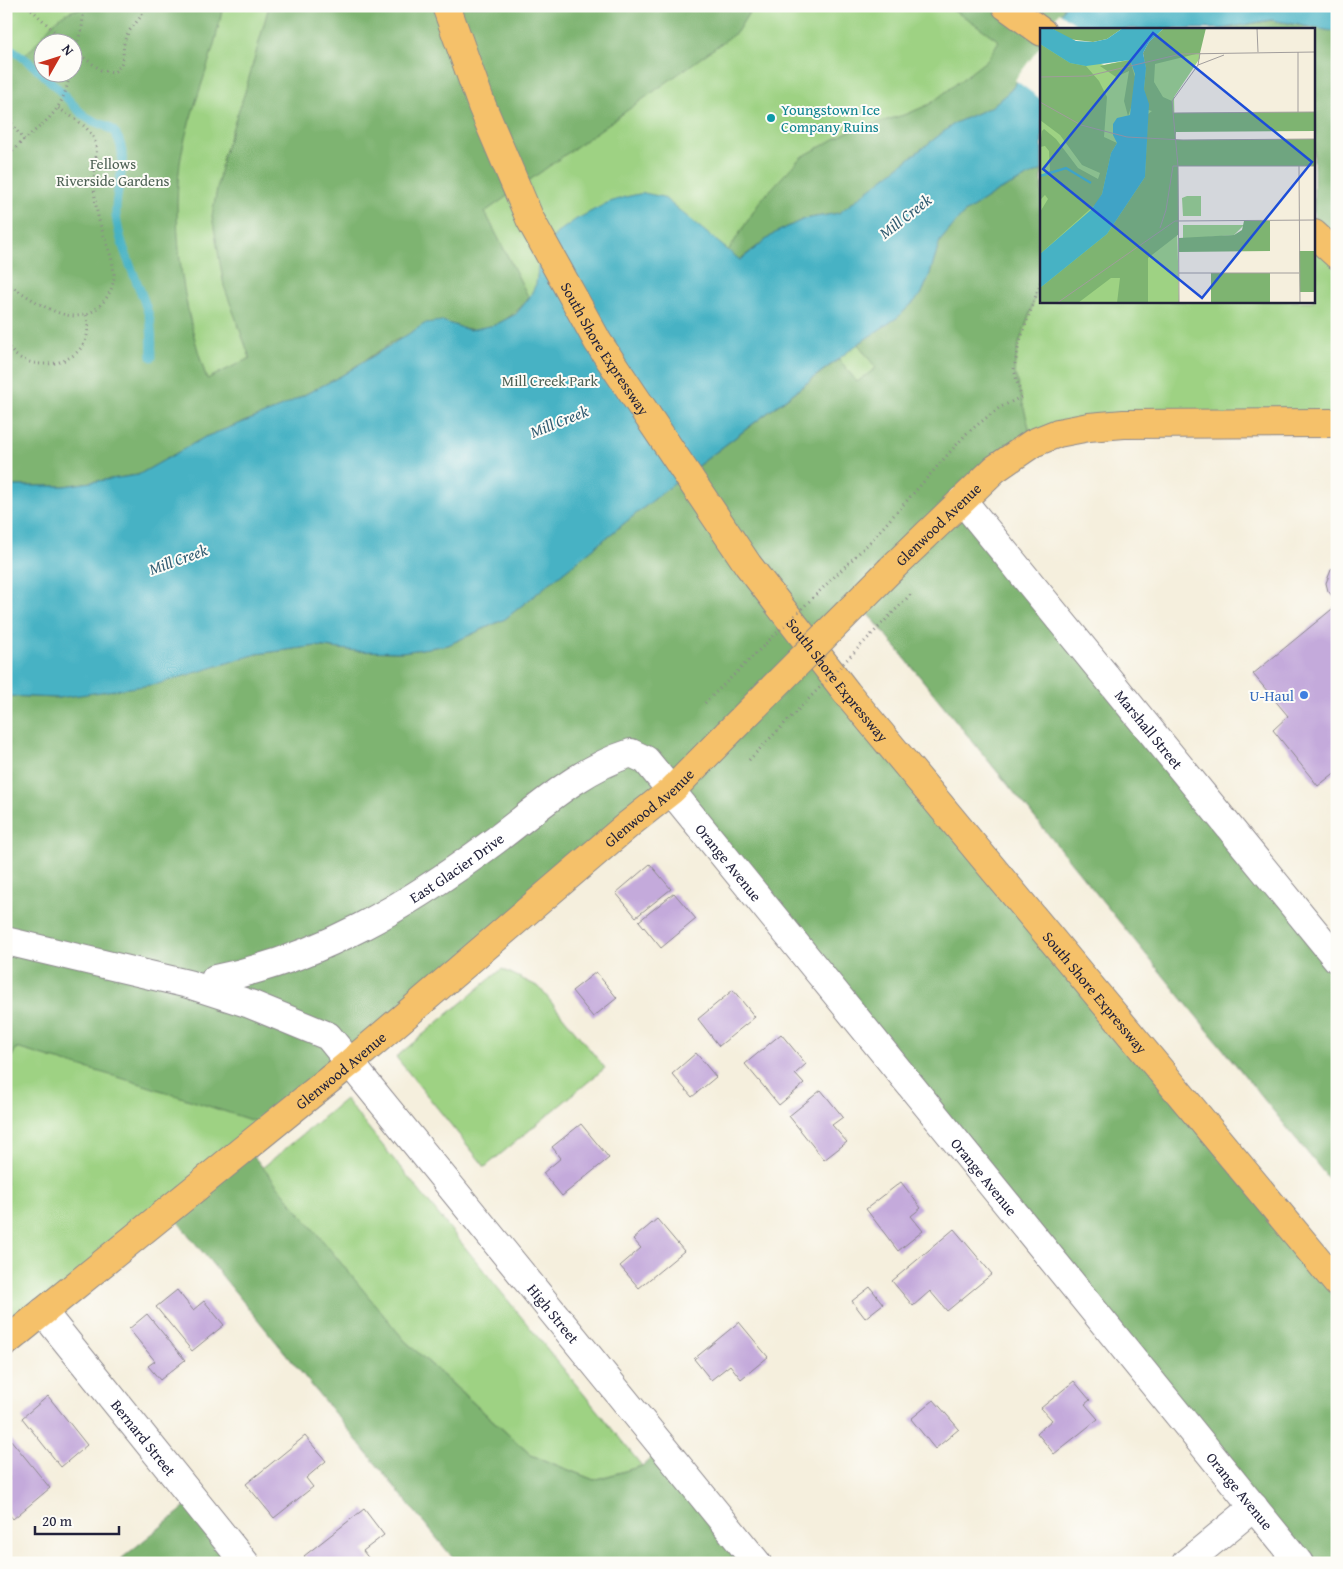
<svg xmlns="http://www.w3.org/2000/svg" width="1343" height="1569" viewBox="0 0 1343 1569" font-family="'Gentium Book Plus',serif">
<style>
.green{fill:#9ed283;stroke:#607a5f;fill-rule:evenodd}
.forest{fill:#7eb471;stroke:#506b56;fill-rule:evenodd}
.water{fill:#47b2c4;stroke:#346a80}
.pier{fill:#f5efdd}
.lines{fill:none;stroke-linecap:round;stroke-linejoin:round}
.stream{stroke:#47b2c4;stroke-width:9}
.building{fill:#c4aadb}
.minor-casing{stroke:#8c888c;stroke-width:30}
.major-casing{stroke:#8c888c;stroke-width:30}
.highway-casing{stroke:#8c888c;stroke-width:30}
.path{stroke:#8c888c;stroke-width:3;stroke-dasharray:1 4;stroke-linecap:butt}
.minor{stroke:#fff;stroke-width:28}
.major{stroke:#f5c16b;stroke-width:28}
.highway{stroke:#f5c16b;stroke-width:28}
.major-bridge-casing{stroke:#8c888c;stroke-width:30;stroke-linecap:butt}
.path-bridge{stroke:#8c888c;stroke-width:3;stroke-dasharray:1 4;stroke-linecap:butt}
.major-bridge{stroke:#f5c16b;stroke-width:28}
.culture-dot{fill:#0f9aa8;stroke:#fdfcf7;stroke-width:2}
.shop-dot{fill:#3f7fe0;stroke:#fdfcf7;stroke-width:2}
.labels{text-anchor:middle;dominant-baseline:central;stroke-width:4;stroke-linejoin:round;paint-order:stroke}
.culture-label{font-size:15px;fill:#0d838f;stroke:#fdfcf7;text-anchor:start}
.park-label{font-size:15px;fill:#4d6054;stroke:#fdfcf7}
.street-label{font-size:15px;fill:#22223b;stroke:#fdfcf7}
.shop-label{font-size:15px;fill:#366cbe;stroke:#fdfcf7;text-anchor:end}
.water-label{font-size:16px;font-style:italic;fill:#315c72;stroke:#fdfcf7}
.inset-river{fill:none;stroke:#47b2c4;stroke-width:2.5}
.inset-road{fill:none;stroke:#a19d9c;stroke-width:1}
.view{fill:#1d4ed8;fill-opacity:0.15;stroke:#1d4ed8;stroke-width:2.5}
.inset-edge{fill:none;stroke:#22223b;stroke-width:2.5}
</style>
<rect width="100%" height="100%" fill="#fdfcf7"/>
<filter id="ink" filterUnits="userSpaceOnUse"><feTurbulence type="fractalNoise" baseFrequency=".02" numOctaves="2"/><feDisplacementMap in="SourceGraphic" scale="10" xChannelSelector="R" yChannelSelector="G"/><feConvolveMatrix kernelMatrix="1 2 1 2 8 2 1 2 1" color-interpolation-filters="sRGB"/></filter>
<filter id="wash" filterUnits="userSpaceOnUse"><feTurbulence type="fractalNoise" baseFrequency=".0096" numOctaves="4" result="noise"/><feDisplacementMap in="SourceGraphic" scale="20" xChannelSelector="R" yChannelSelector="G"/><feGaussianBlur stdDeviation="1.12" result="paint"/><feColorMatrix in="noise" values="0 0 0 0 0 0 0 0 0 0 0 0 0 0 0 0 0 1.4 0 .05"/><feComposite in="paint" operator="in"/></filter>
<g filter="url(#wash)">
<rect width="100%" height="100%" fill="#f5efdd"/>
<path class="green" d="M6,6H1089L1042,29V301H1314V234L1337,255V423L1058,433L962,500L6,1342ZM42,42H72V72H42Z
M502,969L539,987L605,1068L485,1167L396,1057Z
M345,1099L642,1466L594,1480L531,1455L405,1341L261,1169Z"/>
<path class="forest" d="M84,6H223C219,25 215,43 209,61C199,95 185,128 180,163C171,232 184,313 207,379L250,358L224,286L212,216L223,156L245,92L269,6H753L737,32L485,212L529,298C515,315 493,332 469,329C460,328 451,324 442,321L394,341L341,376L275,410L205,437L138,475L64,486H6V46L23,57C46,38 50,13 84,8ZM42,42H72V72H42Z
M945,6H1065L1053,29H1042V46L1011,90L991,107L955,123L839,213L804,219L775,233L739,260L728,251L761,200L800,158L847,132L907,114L930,104L987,60L999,41L968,19Z
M1271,20L1337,32V255L1314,234V29H1221Z
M1042,170V278L1019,344L1014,369L1033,443L962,500L1337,959V1189L868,613L857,602L812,648L1337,1283V1563H1299L672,790L272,1127L138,1083L16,1048L6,1070V696L58,698L257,654L316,646L357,651L402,652L448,645L505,619L662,493L839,359L857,382L876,368L858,344L898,317L921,295L930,274L940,241L963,214L998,191Z
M246,1147L405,1341L531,1455L594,1480L642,1466L664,1447L757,1563H457L169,1211Z
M194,1500L245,1563H116Z"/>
<path class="water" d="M1065,6H1337V32L1271,20L1221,29H1053Z
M1042,46V170L998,191L963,214L940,241L930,274L921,295L898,317L858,344L662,493L505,619L448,645L402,652L357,651L316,646L257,654L158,684L58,698L6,696V486H64L138,475L205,437L275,410L341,376L426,323L442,321L469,330L495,325L516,314L529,298L536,284L540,253L557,233L575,220L607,203L625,197L644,193L663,197L740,260L775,233L804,219L839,213L955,123L991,107L1011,90Z"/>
<path class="pier" d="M1059,12L1082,29H1050Z
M1042,44V100L1015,80Z"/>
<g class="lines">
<path class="stream" d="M6,46C28,59 47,77 64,95C72,103 79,113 89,119C98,124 108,124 115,133C132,158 114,188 116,215C120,251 139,281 149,316C153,329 151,343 152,357"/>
</g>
<g id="blocks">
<path class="building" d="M1337,566V601L1328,591L1326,583L1331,570Z
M1337,605V771L1318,786L1273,730L1288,716L1253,674Z
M650,864L671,889L636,917L616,893Z
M674,893L696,919L661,948L639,921Z
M596,972L617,998L593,1017L572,991Z
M733,990L755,1017L719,1046L698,1019Z
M781,1034L806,1064L795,1074L804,1084L779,1105L745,1064Z
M696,1053L716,1077L692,1097L672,1074Z
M821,1090L843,1117L832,1125L847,1142L824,1160L789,1116Z
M581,1124L609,1158L562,1196L543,1173L561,1158L552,1147Z
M901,1182L921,1208L911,1216L923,1231L898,1251L866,1209Z
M657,1219L684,1251L639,1288L620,1266L641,1248L633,1239Z
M954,1229L992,1274L947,1311L930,1291L913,1306L892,1281Z
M870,1287L883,1304L865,1318L852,1301Z
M177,1290L193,1310L204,1301L224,1325L192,1351L156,1307Z
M147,1314L185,1360L160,1380L148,1366L155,1361L129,1329Z
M739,1322L768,1357L741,1379L730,1365L711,1380L694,1359Z
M1074,1381L1090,1400L1085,1404L1098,1419L1054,1454L1037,1433L1052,1420L1041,1408Z
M48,1396L87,1445L61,1467L22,1418Z
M934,1400L959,1429L935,1449L911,1419Z
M6,1434L50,1488L13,1519L6,1510V1483L11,1479L6,1474Z
M305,1436L326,1461L306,1478L313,1487L274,1518L246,1484Z
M364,1509L384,1535L363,1551L370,1560L367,1563H310L304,1556Z"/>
</g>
</g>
<g filter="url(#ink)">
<use href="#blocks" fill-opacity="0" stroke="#8c888c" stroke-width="1"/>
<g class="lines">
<g class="minor-casing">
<g id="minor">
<path id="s1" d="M962,500L1337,959"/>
<path id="s2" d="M6,941L188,984L250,1004L328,1036L757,1563"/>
<path id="s3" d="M215,979C319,959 407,906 492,843C535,811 579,769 631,753L646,760L1299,1563"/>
<path id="s4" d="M43,1312L245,1563"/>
<path d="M1186,1563L1254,1507"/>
</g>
</g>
<g class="major-casing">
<g id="major">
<path d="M1006,6L1042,32"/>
<path d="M1314,234L1337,255"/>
<path id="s5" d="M891,569L995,469L1033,443L1058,433L1089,427L1124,424L1337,423"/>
<path id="s6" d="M6,1342L351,1062L629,824L672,790L728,733"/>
</g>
</g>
<g class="highway-casing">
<g id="highway">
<path id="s7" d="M446,6L482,106L530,219L598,342L748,565L847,693L1337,1283"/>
</g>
</g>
<path class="path" d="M28,6L65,42
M72,49L101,70L114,72C127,63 121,52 125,40C129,26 142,21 145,6
M72,60L82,28L84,6
M6,115L24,141
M6,159C33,124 62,124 70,72
M6,283C34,299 75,336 103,302C110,294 114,285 114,274C113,254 102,235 98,216C95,203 94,190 94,178C94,163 100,151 93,137C86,124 70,116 58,108
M6,344C10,349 14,355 20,358C51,375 98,355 86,315
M870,542L967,433L999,408L1021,397L1014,369L1019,344L1042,278"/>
<use href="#minor" class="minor"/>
<use href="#major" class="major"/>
<use href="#highway" class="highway"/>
<g class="major-bridge-casing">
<path id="major-bridge" d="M728,733L891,569"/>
</g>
<path class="path-bridge" d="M705,703L870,542
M749,760L911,594"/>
<use href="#major-bridge" class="major-bridge"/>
</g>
</g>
<circle class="culture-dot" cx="771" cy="118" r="5"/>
<circle class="shop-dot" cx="1304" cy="695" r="5"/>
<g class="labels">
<g class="culture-label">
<text x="781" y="109">Youngstown Ice<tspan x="781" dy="17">Company Ruins</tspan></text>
</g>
<g class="park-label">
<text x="113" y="163">Fellows<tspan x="113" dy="17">Riverside Gardens</tspan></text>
<text x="550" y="380">Mill Creek Park</text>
</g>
<g class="street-label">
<text stroke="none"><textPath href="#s7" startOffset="379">South Shore Expressway</textPath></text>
<text stroke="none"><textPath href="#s5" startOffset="65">Glenwood Avenue</textPath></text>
<text stroke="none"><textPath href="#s7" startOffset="784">South Shore Expressway</textPath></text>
<text stroke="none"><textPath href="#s1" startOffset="296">Marshall Street</textPath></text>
<text stroke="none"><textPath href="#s6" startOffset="836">Glenwood Avenue</textPath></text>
<text stroke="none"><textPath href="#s3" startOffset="626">Orange Avenue</textPath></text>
<text stroke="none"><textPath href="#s3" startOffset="268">East Glacier Drive</textPath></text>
<text stroke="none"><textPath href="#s7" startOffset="1189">South Shore Expressway</textPath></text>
<text stroke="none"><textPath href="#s6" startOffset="431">Glenwood Avenue</textPath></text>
<text stroke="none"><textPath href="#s3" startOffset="1031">Orange Avenue</textPath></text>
<text stroke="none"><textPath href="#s2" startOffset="694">High Street</textPath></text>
<text stroke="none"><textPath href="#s4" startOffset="161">Bernard Street</textPath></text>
<text stroke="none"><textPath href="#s3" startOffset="1436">Orange Avenue</textPath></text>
</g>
<g class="shop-label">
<text x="1294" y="695">U-Haul</text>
</g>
<g class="water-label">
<text transform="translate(905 216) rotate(-38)">Mill Creek</text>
<text transform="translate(559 421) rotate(-22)">Mill Creek</text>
<text transform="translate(178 559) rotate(-20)">Mill Creek</text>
</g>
</g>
<g transform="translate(1040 28)">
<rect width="275" height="275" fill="#f5efdd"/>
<path d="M0,16L64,37L97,30L160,25V30L134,69L139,275H0ZM147,168H161V188H143L142,170ZM143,197H204L194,207L143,211Z" fill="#9ed283"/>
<path d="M11,0H83L67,11L53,14L28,11ZM124,0H166L160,25L115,36L114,54L123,69L132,73L133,85L275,84V103L136,104L135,112L275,111V138H138L139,206L108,230V275H77L80,250H71L38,275H0V260L67,206L105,149L108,86L112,83L108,82L104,61L106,40L103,25L109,14ZM0,16L30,35L46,38L59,53L67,69L64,109L77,115L71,125L62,166L57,175L0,226V184L8,171L5,167L0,172V144L2,147L10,143L9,123L5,118L0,119L2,103L4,101L16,111L38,140L58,151L60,145L42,137L20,107L0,92ZM90,32L95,49L93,74L88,88L84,73L89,43L76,49L60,38ZM204,193H230V223L139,224V210L194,207L202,202ZM259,223H275V264H260ZM171,245H230V275H171Z" fill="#7eb471"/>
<path d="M0,0H11L36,13L53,14L67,11L83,0H124L109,14L103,25L106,40L104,61L109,76L105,149L67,206L0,260V226L51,182L62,166L71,125L77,115L73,107V96L77,90L90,87L95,46L90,32L46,38L30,35L0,16Z" fill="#47b2c4"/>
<path class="inset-river" d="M0,148L26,140L51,155"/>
<path class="inset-road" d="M217,0L218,24M258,24V84M158,37L184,27M0,49L48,48L141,26L275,24M0,74L41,97L87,109L143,112L275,111M133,85L275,84M259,138L260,275M120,200L126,182L133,138H275M139,245H259M17,275L135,193L275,192M139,275L138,138L132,73L158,37L160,25"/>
<path class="view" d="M113,5L272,134L162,270L3,141Z"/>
<rect width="275" height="275" class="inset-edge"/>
</g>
<rect width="1343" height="1569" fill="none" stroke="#fdfcf7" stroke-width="25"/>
<g transform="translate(58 58) rotate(51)"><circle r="24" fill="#fdfcf7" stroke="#a5a5ac"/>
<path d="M0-4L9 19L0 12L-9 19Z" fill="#c8321e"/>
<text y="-8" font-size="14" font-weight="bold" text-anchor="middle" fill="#22223b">N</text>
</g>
<path d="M35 1526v8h84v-8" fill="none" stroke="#22223b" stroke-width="2.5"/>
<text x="42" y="1526" font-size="15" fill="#22223b" stroke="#fdfcf7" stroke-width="4" paint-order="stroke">20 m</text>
</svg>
